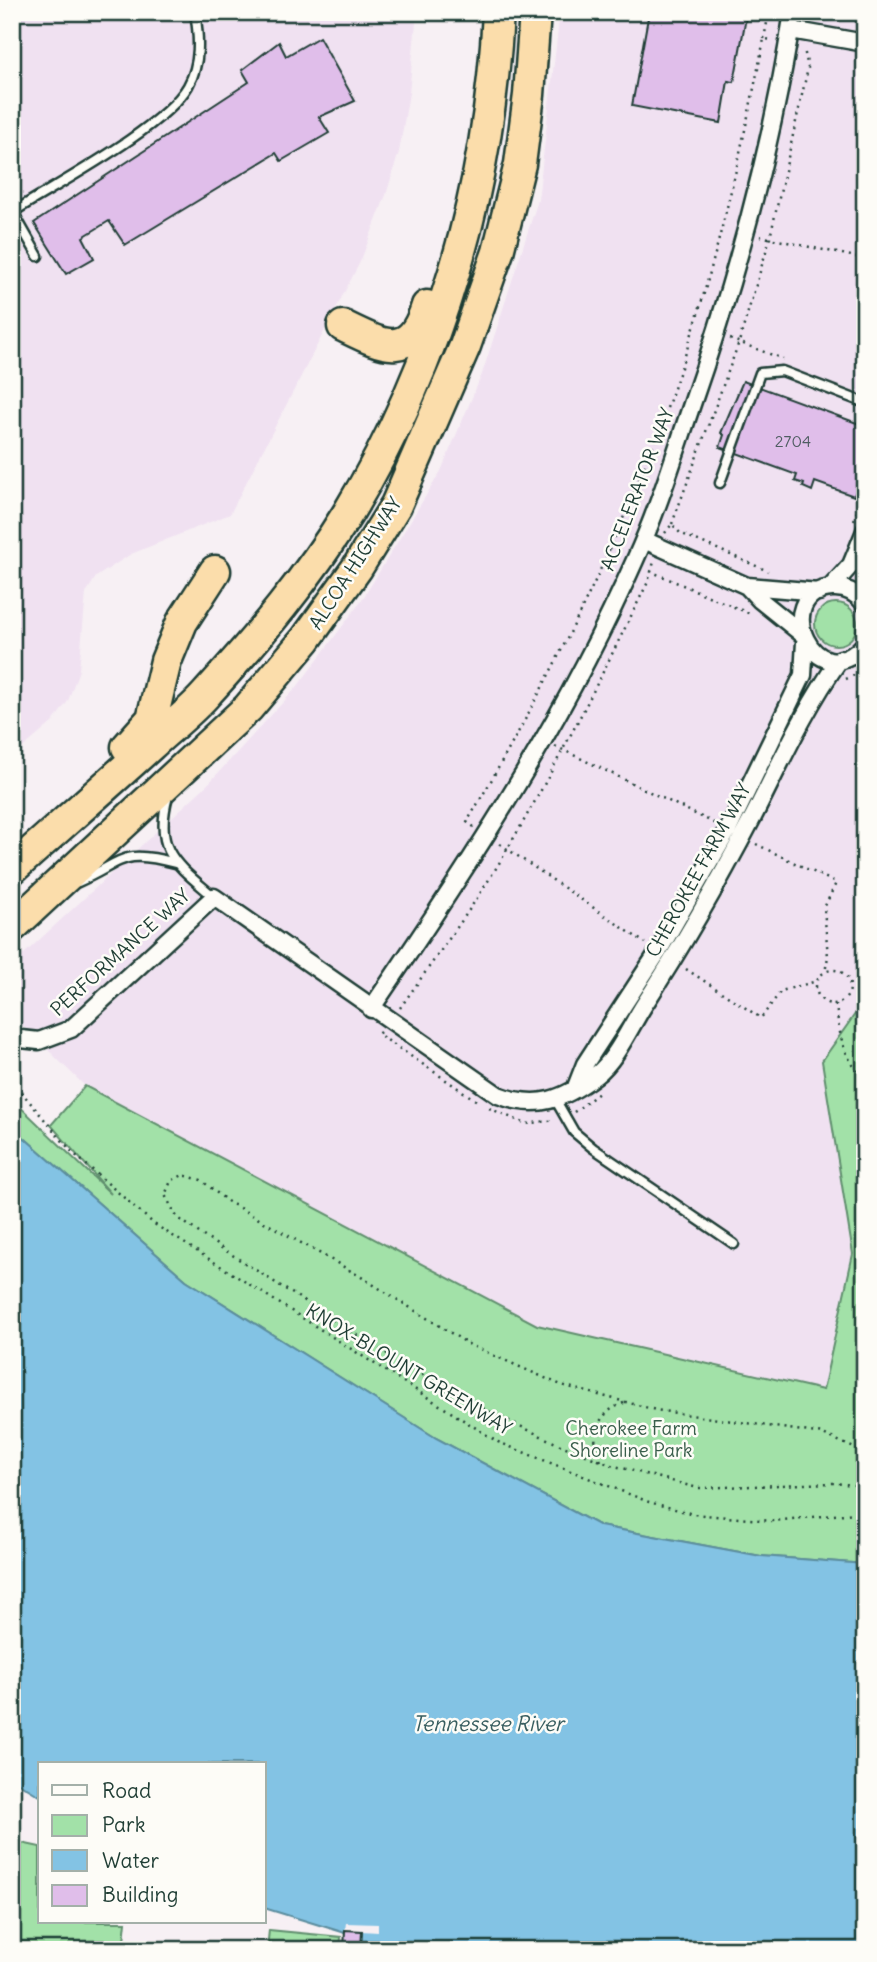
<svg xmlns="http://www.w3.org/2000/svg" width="877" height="1962" viewBox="0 0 877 1962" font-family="Delius,sans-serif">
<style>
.built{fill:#f0e1f1}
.green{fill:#a2e1a8;stroke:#608f6e;stroke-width:2}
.water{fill:#83c3e4;stroke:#5b8d9e;stroke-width:2}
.pier{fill:#f7f0f4}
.building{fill:#e0beea;stroke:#1f3d34;stroke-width:2}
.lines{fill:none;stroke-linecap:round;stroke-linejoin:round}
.service-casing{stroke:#1f3d34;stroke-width:13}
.minor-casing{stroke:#1f3d34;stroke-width:21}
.motorway-casing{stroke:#1f3d34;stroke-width:35}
.path{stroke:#1f3d34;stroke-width:2.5;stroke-dasharray:2 5;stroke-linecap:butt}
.service{stroke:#fdfcf7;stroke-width:8}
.minor{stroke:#fdfcf7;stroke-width:16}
.motorway{stroke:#fbddab;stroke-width:30}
.labels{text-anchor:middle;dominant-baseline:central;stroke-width:5;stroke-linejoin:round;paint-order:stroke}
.number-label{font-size:16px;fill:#4f5d62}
.street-label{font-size:19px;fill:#1f3d34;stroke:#fdfcf7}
.park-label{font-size:19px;fill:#395e4b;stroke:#fdfcf7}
.water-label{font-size:21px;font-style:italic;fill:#385e60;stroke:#fdfcf7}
</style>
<rect width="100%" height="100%" fill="#f7f0f4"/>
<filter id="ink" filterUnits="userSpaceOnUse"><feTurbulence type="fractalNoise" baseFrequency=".0143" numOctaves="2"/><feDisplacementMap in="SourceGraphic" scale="14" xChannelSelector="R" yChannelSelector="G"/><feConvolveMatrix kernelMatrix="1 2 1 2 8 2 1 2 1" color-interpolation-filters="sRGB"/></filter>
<g filter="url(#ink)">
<path class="built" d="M12,12H417L409,93L399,152L386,195L361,260L230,514L131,554L96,577L86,593L79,670L68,701L53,722L12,757Z
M560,12H865V1000L822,1061L853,1254L824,1390L537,1325L85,1086L12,1015V965L208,784L297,687L362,600L441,471L482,374L538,200Z"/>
<path class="green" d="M815 624a21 21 0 1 1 42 0a21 21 0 1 1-42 0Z
M865,1000V1564L761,1556L600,1526L436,1438L186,1280L12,1127V1099L111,1194L51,1125L85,1086L537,1325L823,1390L853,1254L822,1061Z
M12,1841L40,1847V1922H126L123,1950H12Z
M269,1930L341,1937L340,1950H267Z"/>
<path class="water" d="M12,1127L186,1280L436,1438L600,1526L761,1556L865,1564V1950H374L342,1932L264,1908V1764H40V1796L12,1779Z"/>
<path class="pier" d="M346,1923L378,1924V1932L345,1930Z"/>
<path class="building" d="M649,12H747L734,82L728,81L721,123L632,106Z
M319,37L355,101L319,117L329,133L281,161L276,153L125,245L109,221L83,237L94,258L66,274L34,223L249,82L242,70L279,42L286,56Z
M743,381L865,426V472L854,496L815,482L812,491L803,487L804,484L795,481L797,475L720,447L724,435L721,433Z
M345,1930L362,1931L361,1950H344Z"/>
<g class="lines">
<g class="service-casing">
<path id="service" d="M38,256L13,212C57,184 164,128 188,86C201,63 199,37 195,12
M720,483L760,373L782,371L865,403
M168,796C153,851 176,864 214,897
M78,882C124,862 120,848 175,863
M555,1099L574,1132L593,1148L734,1244"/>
</g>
<g class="minor-casing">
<path id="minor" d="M791,30L865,43
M644,540L747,586L819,592
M747,586L760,600L801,633
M830,588L851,565L865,531
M865,604C857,593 845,587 832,588C768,593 815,701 865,644
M371,1009C469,866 565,719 635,560C657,512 673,460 690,410C735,281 772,148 793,12
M12,1038L39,1041L71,1029L214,897L498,1095C537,1110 563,1100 596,1075C616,1060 630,1027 644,1005C683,945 719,882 753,817C780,764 805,708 840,659
M576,1087L585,1064L658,952L728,830L803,675L805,642"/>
</g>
<g class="motorway-casing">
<path id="motorway" d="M343,326C384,346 410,361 427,306
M127,747L152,719L166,661L182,622L215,571
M12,869C58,828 105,787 150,746C169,728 191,712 208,692C259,636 308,578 348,513C439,363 490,187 498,12
M12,927L248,708L306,639L357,568L396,505L465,346L498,252L520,164L529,95L535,12"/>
</g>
<path class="path" d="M764,39L769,12
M760,236L865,259
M730,339L783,359
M854,520L865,490
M672,524L739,342L770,238L808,68L804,49
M665,533L672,524L680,533L768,571
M650,571L753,615
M846,679L865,670
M555,746L716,824
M474,827L467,822C542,695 608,565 660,427C707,302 738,170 764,39L773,40
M500,844L645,943
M756,844L836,883L824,908L828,957L825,972
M686,969L761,1018L781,991L817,981
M816 987a17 17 0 1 1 34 0a17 17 0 1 1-34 0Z
M836,1004C839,1035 843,1057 865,1080
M400,1008C437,955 476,904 508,848C559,762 603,672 648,582L654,562
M380,1032L378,1034L480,1103
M12,1081L72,1152L154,1224L498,1442L649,1502L693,1514L772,1521L865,1512
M489,1108L526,1124L555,1120
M574,1112L599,1093
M865,1453L823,1434L656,1410L561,1385L470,1345L358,1275L227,1201L201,1180L183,1175L171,1181L165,1195L177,1217L206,1238L369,1343L463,1399L558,1444L611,1465L698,1488L834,1483L865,1486
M601,1461C588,1436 598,1412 624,1403"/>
<use href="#service" class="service"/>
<use href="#minor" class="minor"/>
<use href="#motorway" class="motorway"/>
</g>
</g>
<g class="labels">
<g class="number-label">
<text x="793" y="441">2704</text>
</g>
<g class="street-label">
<text transform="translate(637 489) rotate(-69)">ACCELERATOR WAY</text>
<text transform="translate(355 563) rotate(-57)">ALCOA HIGHWAY</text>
<text transform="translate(698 870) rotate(-61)">CHEROKEE FARM WAY</text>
<text transform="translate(120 952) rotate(-42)">PERFORMANCE WAY</text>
<text transform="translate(409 1369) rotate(31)">KNOX-BLOUNT GREENWAY</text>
</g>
<g class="park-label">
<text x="631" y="1428">Cherokee Farm<tspan x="631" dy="22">Shoreline Park</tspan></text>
</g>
<g class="water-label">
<text x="488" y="1723">Tennessee River</text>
</g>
</g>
<rect width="877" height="1962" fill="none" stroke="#fdfcf7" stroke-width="42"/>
<rect x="21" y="21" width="835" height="1920" fill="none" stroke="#1f3d34" stroke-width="2.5" filter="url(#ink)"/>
<rect x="38" y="1762" width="228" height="161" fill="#fdfcf7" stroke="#a4b0a9" stroke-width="2"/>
<rect x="52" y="1785" width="35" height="10" fill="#fdfcf7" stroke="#a4b0a9" stroke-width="2"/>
<text x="102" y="1798" font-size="21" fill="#1f3d34">Road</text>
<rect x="52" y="1815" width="35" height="21" fill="#a2e1a8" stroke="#a4b0a9" stroke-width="2"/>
<text x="102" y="1832" font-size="21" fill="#1f3d34">Park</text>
<rect x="52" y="1850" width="35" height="21" fill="#83c3e4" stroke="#a4b0a9" stroke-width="2"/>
<text x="102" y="1868" font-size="21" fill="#1f3d34">Water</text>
<rect x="52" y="1885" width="35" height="21" fill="#e0beea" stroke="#a4b0a9" stroke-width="2"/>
<text x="102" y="1902" font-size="21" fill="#1f3d34">Building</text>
</svg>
